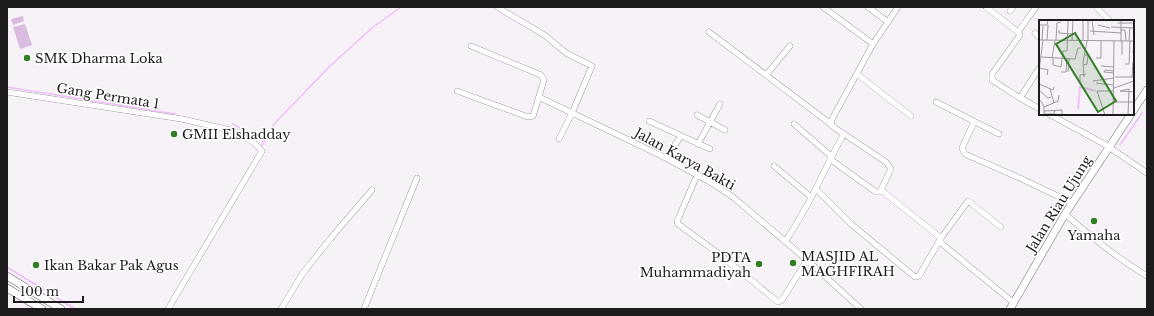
<svg xmlns="http://www.w3.org/2000/svg" width="1154" height="316" viewBox="0 0 1154 316" font-family="'Libre Baskerville',serif">
<style>
.green{fill:#d9bcdf}
.lines{fill:none;stroke-linecap:round;stroke-linejoin:round}
.stream{stroke:#efc0f9;stroke-width:1.5}
.minor-casing{stroke:#726d73;stroke-width:6}
.major-casing{stroke:#726d73;stroke-width:8}
.minor{stroke:#fff;stroke-width:5.5}
.major{stroke:#fff;stroke-width:7}
.poi-dot{fill:#337e25;stroke:#fff;stroke-width:1.5}
.labels{text-anchor:middle;dominant-baseline:central;stroke-width:3;stroke-linejoin:round;paint-order:stroke}
.poi-label{font-size:13px;fill:#1d1b1e;stroke:#fff;text-anchor:start}
.street-label{font-size:13px;fill:#1d1b1e;stroke:#fff}
.inset-river{fill:none;stroke:#efc0f9;stroke-width:2}
.inset-road{fill:none;stroke:#a09ba1;stroke-width:1}
.view{fill:#337e25;fill-opacity:0.15;stroke:#337e25;stroke-width:2}
.inset-edge{fill:none;stroke:#1d1b1e;stroke-width:2}
</style>
<rect width="100%" height="100%" fill="#f7f1f8"/>
<path class="green" d="M23,16L24,21L13,25L11,19Z
M25,24L32,45L20,49L13,27Z"/>
<g class="lines">
<path class="stream" d="M7,87L175,114
M233,124L264,142
M1120,145L1142,113
M261,147L275,123L329,67L372,28L401,7
M7,267L75,309
M9,293L34,309"/>
<g class="minor-casing">
<path id="minor" d="M497,7L546,36L566,53L592,66L572,113L559,139
M823,7L873,44
M868,7L888,22
M986,7L1018,32L1020,35L992,74V80L1020,98L1040,109
M1096,7L1110,21
M1010,11L1013,7
M709,32L832,125
M1018,32L1036,7
M1035,33L1040,38
M857,74L911,116
M766,75L790,46
M457,91L528,117L533,116L544,80L541,75L471,46
M7,92L182,119L234,131L253,142L262,151L168,309
M539,97L666,158L710,182L733,197L807,260L861,309
M1020,98L1040,67
M936,102L999,134
M1049,114L1106,145L1147,173
M697,115L725,130
M649,121L710,149
M974,122L962,148L965,154L1022,179L1072,203
M794,124L831,156
M698,144L720,104
M666,158L681,136
M834,162L876,192H880L881,190
M774,166L811,197
M697,175L679,217L677,221L678,224L719,254L778,302L782,300L807,260
M816,189L851,224L915,277L919,276L941,238L881,190L890,171L891,169L886,162L832,126L831,121L873,44L898,7
M1065,214C1091,237 1117,258 1147,276
M1001,227L968,201L941,238V243L1014,303
M785,242C796,225 806,208 815,190C825,171 833,152 844,134
M281,309L303,273L330,239L372,190
M364,309L417,178"/>
</g>
<g class="major-casing">
<path id="major" d="M1133,111L1147,90
M7,276L61,309
M7,288L42,309
M1010,309L1065,214L1131,114"/>
</g>
<use href="#minor" class="minor"/>
<use href="#major" class="major"/>
</g>
<g class="poi-dot">
<circle cx="27" cy="58" r="4"/>
<circle cx="174" cy="134" r="4"/>
<circle cx="1094" cy="221" r="4"/>
<circle cx="793" cy="263" r="4"/>
<circle cx="759" cy="264" r="4"/>
<circle cx="36" cy="265" r="4"/>
</g>
<g class="labels">
<g class="poi-label">
<text x="35" y="58">SMK Dharma Loka</text>
<text x="182" y="134">GMII Elshadday</text>
<text x="1094" y="235" text-anchor="middle">Yamaha</text>
<text x="801" y="256">MASJID AL<tspan x="801" dy="15">MAGHFIRAH</tspan></text>
<text x="751" y="257" text-anchor="end">PDTA<tspan x="751" dy="15">Muhammadiyah</tspan></text>
<text x="44" y="265">Ikan Bakar Pak Agus</text>
</g>
<g class="street-label">
<text transform="translate(108 96) rotate(9)">Gang Permata 1</text>
<text transform="translate(685 159) rotate(29)">Jalan Karya Bakti</text>
<text transform="translate(1059 204) rotate(-58)">Jalan Riau Ujung</text>
</g>
</g>
<g transform="translate(1039 20)">
<rect width="95" height="95" fill="#f7f1f8"/>
<path class="inset-river" d="M39,89L41,67L57,71"/>
<path class="inset-road" d="M49,0V21M53,0L55,15M82,0V21M79,3H94M0,5H8L9,0M59,5L71,8M72,7L95,8M20,10V13L34,14M81,10H86L87,21M51,11L82,13M0,20L95,21M3,20L4,6M8,20L9,5M17,20L18,3L22,2M33,21L34,0M44,21V0M90,21L91,8M94,33L95,21M83,35V21M2,37L36,39L39,28H42M13,38L16,21M14,38V45L22,47L24,31H28L29,1M57,38H62V21M86,44H90L91,21M44,45L48,44L49,35H45M62,46L75,47M1,48L9,50L8,55M0,51L4,20M75,51L66,50L65,52L75,53M22,52H27L28,39M29,52L30,39M45,57L44,42L48,21M76,57H95M93,57L94,42M54,61L75,58M41,63V55L47,54M57,63L74,65M0,64L14,70L15,67M75,68L95,61M11,69L15,83M90,69L81,71L95,72M0,70L9,78L12,77M0,79L5,86V95M76,82H95M5,87L19,81L20,75M5,91L23,90V95M5,94H15L16,90M66,95L58,71H75M74,95L75,21M89,95L90,69"/>
<path class="view" d="M36,13L77,81L59,92L17,24Z"/>
<rect width="95" height="95" class="inset-edge"/>
</g>
<rect width="1154" height="316" fill="none" stroke="#1d1b1e" stroke-width="16"/>
<path d="M14 296v6h69v-6" fill="none" stroke="#1d1b1e" stroke-width="2"/>
<text x="20" y="296" font-size="12" fill="#1d1b1e" stroke="#ffffff" stroke-width="3" paint-order="stroke">100 m</text>
</svg>
